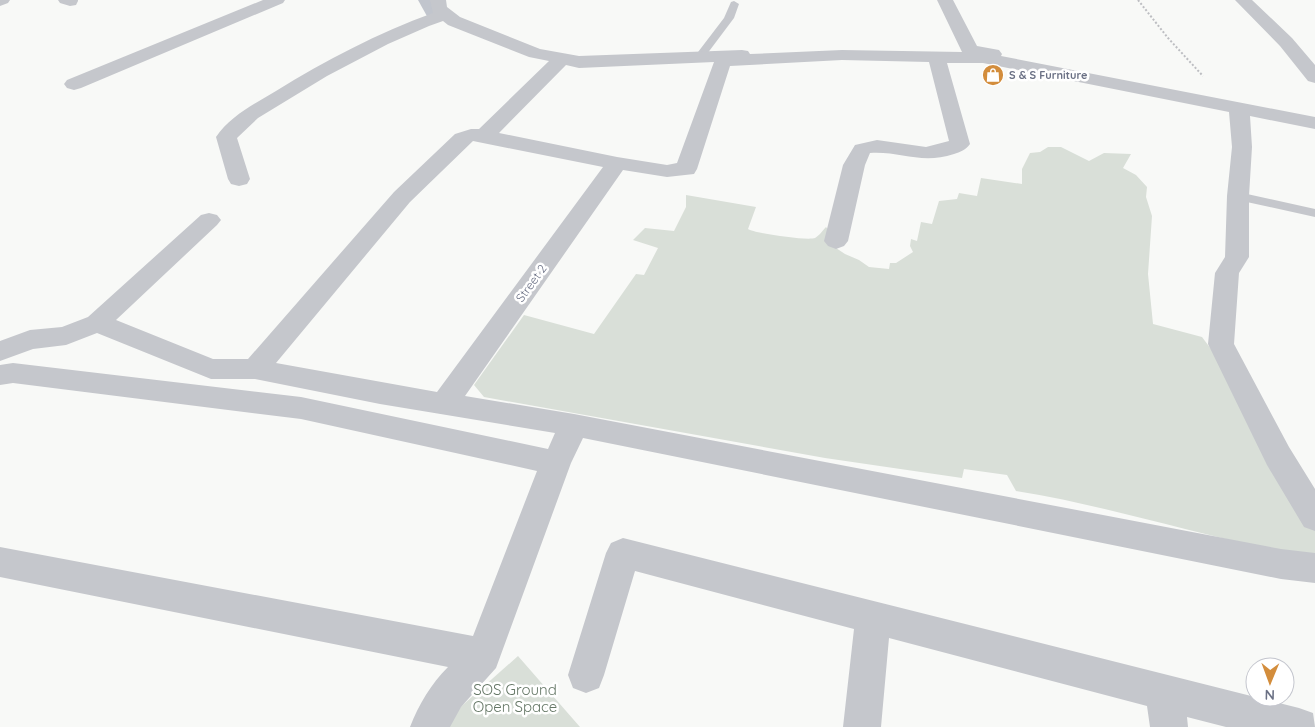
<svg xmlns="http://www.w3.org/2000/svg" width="1315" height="727" viewBox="0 0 1315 727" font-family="Quicksand,sans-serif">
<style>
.green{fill:#d9dfd8}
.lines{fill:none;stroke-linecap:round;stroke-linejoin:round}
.canal{fill:#c1c5cd;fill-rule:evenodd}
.path{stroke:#bdbec2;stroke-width:2;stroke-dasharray:2 2;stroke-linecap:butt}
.lane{fill:#c5c7cc;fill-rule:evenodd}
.street{fill:#c5c7cc;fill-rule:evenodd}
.labels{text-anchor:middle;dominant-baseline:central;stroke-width:5;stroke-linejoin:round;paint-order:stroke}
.far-poi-label{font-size:11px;font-weight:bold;fill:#6b7185;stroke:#fff;text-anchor:start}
.street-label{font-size:12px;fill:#6b7185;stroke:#fff}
.near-park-label{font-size:15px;fill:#657766;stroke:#fff}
</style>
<rect width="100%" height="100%" fill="#f8f9f7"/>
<path class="green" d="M1048,147H1061L1089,161L1104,153L1131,154L1123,168L1136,175L1147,187L1146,197L1152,216L1148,274L1153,324L1202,337L1232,377L1315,526V557C1214,541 1117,507 1016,491L1007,475L964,469L962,478L825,458L484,397L474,385L524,315L594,334L636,274L644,275L658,248L633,240L645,228L674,231L686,207V195L756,207L748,229C753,233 807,241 815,238C819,236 823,230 826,227L830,232L836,248L845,254L859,260L869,267L889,269L890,263H896L913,252L910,246L911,239L917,241L921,222L932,224L939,201L957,199L959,193L977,196L981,178L1022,184V169L1030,153L1040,152Z
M518,656L580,727H438Z"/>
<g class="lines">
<path class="canal" d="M418,0H438L447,13L444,18L436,19L428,18Z"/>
<path class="path" d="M1138,0L1168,38L1203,76"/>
<path class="lane" d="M734,1L739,4L734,18L704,58H696L695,56L724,18L731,2Z
M1238,192L1315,209V217L1233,199L1231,196L1233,193Z"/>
<path class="street" d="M0,0H10L8,3L0,6Z
M58,0H78V1L76,5L70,6L60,3Z
M263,0H285L283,3L81,88L74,90L67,88L64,84L67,80Z
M430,0H446L447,7L460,17L540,49L579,56L742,50L748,51L750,54L842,50L962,52L937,0H953L977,46L999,50L1002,54L1001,56L1315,117V129L1250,116L1252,147L1249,196V257L1239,273L1234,344L1289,447L1315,489V531L1304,527L1267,465L1208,344L1215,273L1225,257L1227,196L1232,147L1229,112L983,63H947L970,144C966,150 960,152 954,154C921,165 901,151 870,153L865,165L848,241L844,246L836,249L828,246L824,241L843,165L855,145L877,140L926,147L949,141L929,62L842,60L730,66L697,169L694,174L667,177L623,170L465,396L574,414L1281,549L1315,553V583L1281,579L583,438L571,463L496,668L461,707L450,727H410C419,704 431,684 448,667L0,577V547L473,636L537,471L301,419L13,383L0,385V365L13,363L301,397L548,449L555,433L380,404L255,379H211L97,333L66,345L33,349L0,361V341L30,330L62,327L88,317L201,215L209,213L217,215L221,220L217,225L116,320L213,359H248L394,192L455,134L471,129H479L549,61L529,57L448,25L443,21L429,26L388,44L327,76L258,118L237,138L250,179L247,184L239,186L231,184L228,179L216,137C230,116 254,104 276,91C326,60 378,33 433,13ZM714,62L677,163L667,165L617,157L499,133L566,65L579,68ZM473,141L603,167L437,392L276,363L410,202Z
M1235,0H1252L1292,38L1315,65V83L1308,81L1280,46Z
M623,538L1299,708L1313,713L1315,727H1226L1187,717L1188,727H1150L1147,706L889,638L881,727H843L854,629L635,571L604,675L599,688L586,693L573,688L568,675L606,553L611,543Z"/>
</g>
<defs>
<g id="shop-disc" transform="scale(1.125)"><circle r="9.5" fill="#d38d3c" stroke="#fff"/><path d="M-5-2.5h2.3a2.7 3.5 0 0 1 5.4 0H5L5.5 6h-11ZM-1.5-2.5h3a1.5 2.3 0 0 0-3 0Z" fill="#fff"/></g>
</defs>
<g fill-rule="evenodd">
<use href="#shop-disc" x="993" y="75"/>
</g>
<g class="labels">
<g class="far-poi-label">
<text x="1009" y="75">S &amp; S Furniture</text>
</g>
<g class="street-label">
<text transform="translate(531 283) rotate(-54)">Street 2</text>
</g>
<g class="near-park-label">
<text x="515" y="689">SOS Ground<tspan x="515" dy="17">Open Space</tspan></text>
</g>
</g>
<g transform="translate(1270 682) rotate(181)"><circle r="24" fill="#ffffff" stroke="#c4c6ce"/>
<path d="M0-4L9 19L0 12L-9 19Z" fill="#d38d3c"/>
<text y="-8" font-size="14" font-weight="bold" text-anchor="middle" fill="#6b7185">N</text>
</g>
</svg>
